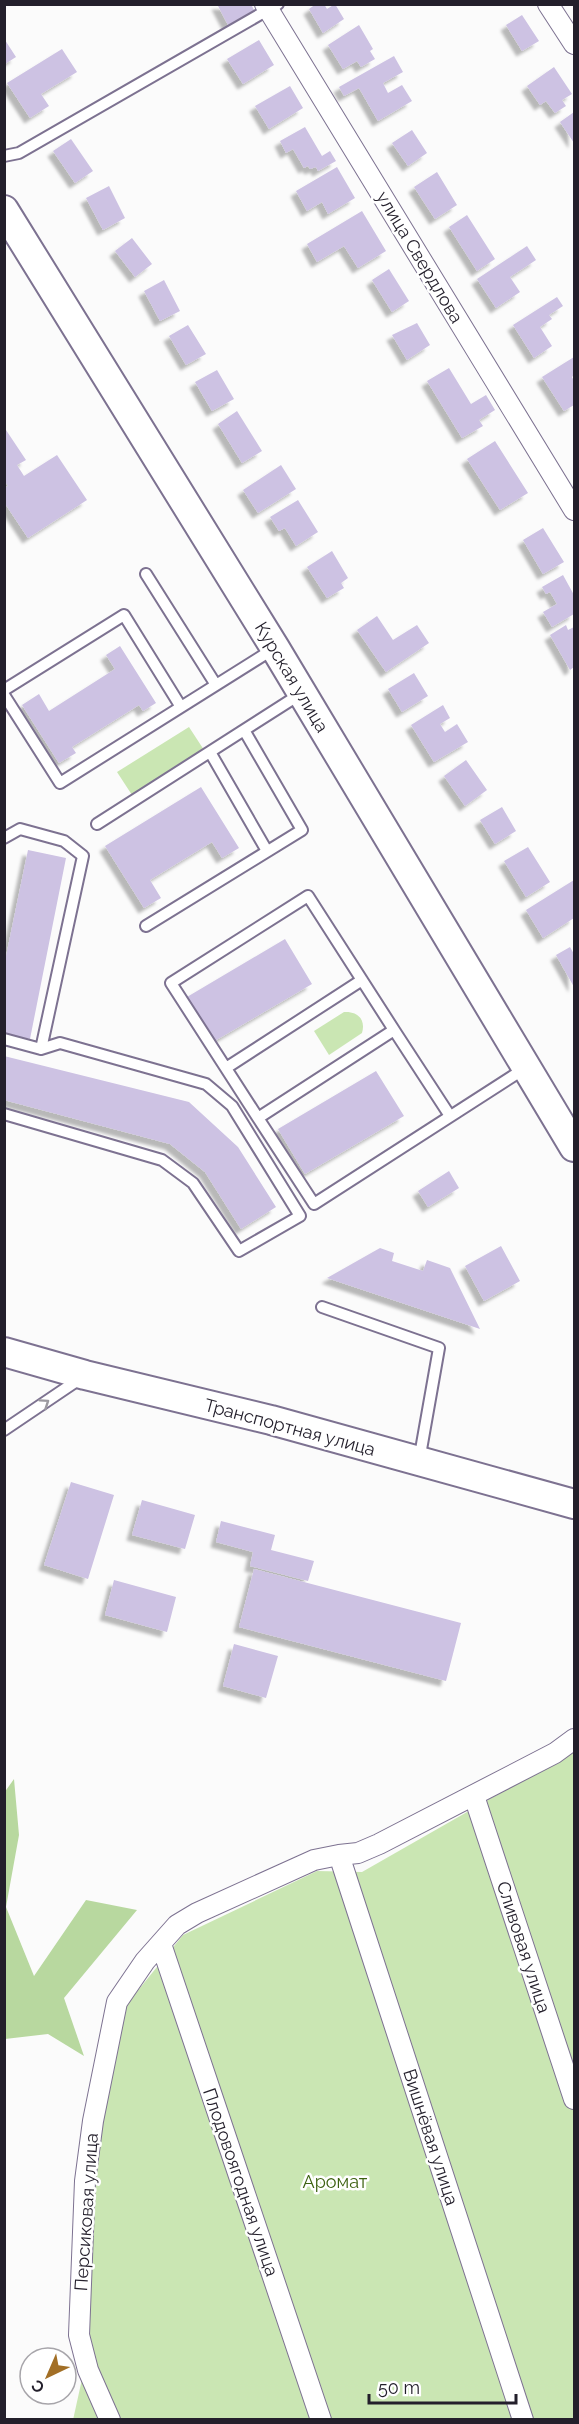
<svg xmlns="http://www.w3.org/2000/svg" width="579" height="2424" viewBox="0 0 579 2424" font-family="Raleway,sans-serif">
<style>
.green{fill:#cae6b3}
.forest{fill:#b8d89f}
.building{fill:#cdc2e3;filter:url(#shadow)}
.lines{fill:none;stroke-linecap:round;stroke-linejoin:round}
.lane-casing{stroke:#7d7291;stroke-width:14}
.street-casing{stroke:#7d7291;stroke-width:22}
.secondary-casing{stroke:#7d7291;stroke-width:32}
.lane{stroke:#fff;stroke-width:10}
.street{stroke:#fff;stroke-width:20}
.secondary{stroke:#fff;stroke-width:28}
.oneway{stroke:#9c9aa0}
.labels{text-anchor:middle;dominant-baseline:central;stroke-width:5;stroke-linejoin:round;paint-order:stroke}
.street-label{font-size:18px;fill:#231f2b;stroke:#fff}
.park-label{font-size:18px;fill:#3c6110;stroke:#fff}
</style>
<defs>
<filter id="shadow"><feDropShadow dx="-5.5" dy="5.5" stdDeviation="1.5" flood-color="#0004"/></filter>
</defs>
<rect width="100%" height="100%" fill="#fbfbfb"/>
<path class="green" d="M189,727L204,750L132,795L117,772Z
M344,1012C358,1011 366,1020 362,1033L329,1055L314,1031Z
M574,1751V2419L73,2420L82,2379L92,2187L122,2010L183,1935L317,1871L362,1872Z"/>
<path class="forest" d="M14,1779L19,1835L6,1907L34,1976L86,1900L137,1910L64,1998L84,2056L48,2034L5,2039L4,1793Z"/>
<path class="building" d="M217,4H251L254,10L228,25Z
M316,4H324L327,9L335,4L344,19L323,33L309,9Z
M522,15L539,41L522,51L506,25Z
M359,25L373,49L370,51L375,59L361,67L357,61L343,69L328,45Z
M5,40L16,57L5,64Z
M259,40L274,65L243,84L227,59Z
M62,49L77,72L41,94L49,106L30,118L7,83Z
M394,56L403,72L383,83L388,93L402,85L412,101L378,121L359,88L344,96L339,87Z
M554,67L572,94L562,100L566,106L555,113L546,101L540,105L527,86Z
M290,86L303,108L269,129L255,106Z
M574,112V143L560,122Z
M305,127L322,156L330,151L336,161L318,171L316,167L310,169L308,166L304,168L293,149L286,153L280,141Z
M412,130L427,153L408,166L392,143Z
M71,139L93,171L75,183L53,151Z
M337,167L355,198L328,214L322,202L307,211L296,191Z
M437,172L457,205L435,219L414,187Z
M109,186L125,218L103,230L86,198Z
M362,211L386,251L358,268L344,246L317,262L307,244Z
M467,215L495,259L477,271L449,227Z
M132,238L152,264L135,277L115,251Z
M527,246L536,260L510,277L520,292L496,308L477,279Z
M389,269L409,301L392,312L372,280Z
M164,280L180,311L160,321L144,291Z
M557,297L563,306L549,315L552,319L540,327L552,346L534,358L513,325Z
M417,323L430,345L407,360L392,335Z
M188,325L206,354L186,365L169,336Z
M574,357V375L572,377L574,381V405L564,411L542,377Z
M449,368L471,404L486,395L495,410L479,420L483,426L462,438L427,381Z
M217,370L234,399L212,411L195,382Z
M237,411L262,451L242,463L218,424Z
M4,427L26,460L17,465L24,476L57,455L87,500L28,538L4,502V488L8,486L4,480Z
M495,441L528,493L500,510L467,459Z
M281,465L296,489L258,513L243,490Z
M298,500L318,532L296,546L285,528L279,531L270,517Z
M543,528L564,562L543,574L523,540Z
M332,551L348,578L341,583L344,588L327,598L307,567Z
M563,575L574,595V614L552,627L543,612L557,604L550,592L546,594L542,587Z
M377,616L393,640L417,625L429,643L386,672L357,630Z
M566,625L568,630L574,627V667L570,670L550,635Z
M120,646L156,703L143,711L139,705L72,747L76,753L59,763L22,705L39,694L49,711L115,669L106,655Z
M414,673L428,696L402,712L388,689Z
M443,705L450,718L440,724L445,732L457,724L468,742L434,762L411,725Z
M466,760L487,790L465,806L444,776Z
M201,787L239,848L222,858L212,842L150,880L161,898L144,908L105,846Z
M502,807L516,831L495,844L480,820Z
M528,847L550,882L526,897L504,861Z
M28,850L66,858L30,1039L4,1033V966Z
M574,880V918L543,938L526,910Z
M285,939L312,984L213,1042L187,997Z
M570,947L574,954V987L556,955Z
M4,1056L189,1102L238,1147L276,1207L241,1229L205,1172L170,1144L4,1100Z
M376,1071L404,1116L305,1174L278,1129Z
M449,1171L459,1188L428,1207L418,1191Z
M501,1246L520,1281L484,1301L465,1266Z
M380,1248L394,1253L392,1261L423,1271L427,1260L450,1268L480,1329L327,1278Z
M71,1482L114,1495L88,1579L44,1565Z
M142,1500L195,1515L185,1549L132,1535Z
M221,1521L275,1535L271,1550L314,1561L308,1581L250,1566L253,1552L216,1542Z
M254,1569L461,1623L446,1681L239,1627Z
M114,1580L176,1597L167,1632L105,1615Z
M234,1644L278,1656L266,1698L223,1686Z"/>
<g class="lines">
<g class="lane-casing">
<path id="lane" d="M4,156L19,153L278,4
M146,574L216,685
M4,690L124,615L181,707
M4,695L60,783L275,648
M210,752L267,851
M97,824L302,693
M4,838L20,829L64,841L83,856L41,1049
M146,926L302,830L244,730
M4,1039L41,1049L60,1043L206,1084L232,1106L300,1216L239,1251L193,1183L162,1160L4,1114
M226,1068L362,980
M450,1116L394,1030L258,1118L314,1204L527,1067
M258,1118L171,983L308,896L394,1030
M322,1307L439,1348L419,1461
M4,1430L81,1378"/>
</g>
<g class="street-casing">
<path id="street" d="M265,4L574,510
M548,4L574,44
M474,1796L574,2099
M339,1855L523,2420
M161,1944L321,2420
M110,2420L88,2370L79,2335L85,2181L93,2121L117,2002L145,1961L177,1925L197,1913L314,1860L339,1855L358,1853L379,1844L555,1753L574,1739"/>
</g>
<g class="secondary-casing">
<path id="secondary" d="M4,210L275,648L574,1147
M4,1352L85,1375L271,1420L574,1504"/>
</g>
<use href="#lane" class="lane"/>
<use href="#street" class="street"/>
<use href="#secondary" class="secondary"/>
</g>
<defs><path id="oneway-chevron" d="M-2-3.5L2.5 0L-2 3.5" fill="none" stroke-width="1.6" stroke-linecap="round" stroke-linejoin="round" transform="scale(1.5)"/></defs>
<use class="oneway" href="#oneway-chevron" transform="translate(45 1403) rotate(-34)"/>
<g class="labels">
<g class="street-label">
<text transform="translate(420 257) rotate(59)">улица Свердлова</text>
<text transform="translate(292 677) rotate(59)">Курская улица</text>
<text transform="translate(290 1427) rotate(15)">Транспортная улица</text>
<text transform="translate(524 1947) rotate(72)">Сливовая улица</text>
<text transform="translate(431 2137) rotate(72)">Вишнёвая улица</text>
<text transform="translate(241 2182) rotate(71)">Плодовоягодная улица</text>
<text transform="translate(86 2212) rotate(-86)">Персиковая улица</text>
</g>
<g class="park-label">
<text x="335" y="2181">Аромат</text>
</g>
</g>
<rect width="579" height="2424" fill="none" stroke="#231f2b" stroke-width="12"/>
<g transform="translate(48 2376) rotate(224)"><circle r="28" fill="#ffffff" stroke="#a7a5aa" stroke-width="1.5"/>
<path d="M0-4.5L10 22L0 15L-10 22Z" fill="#a26f26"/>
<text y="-9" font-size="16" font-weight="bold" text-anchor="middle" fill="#231f2b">С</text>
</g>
<path d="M369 2394v9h147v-9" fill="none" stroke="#231f2b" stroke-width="3"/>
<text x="378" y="2394" font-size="18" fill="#231f2b" stroke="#ffffff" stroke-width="4.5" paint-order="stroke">50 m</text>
</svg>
